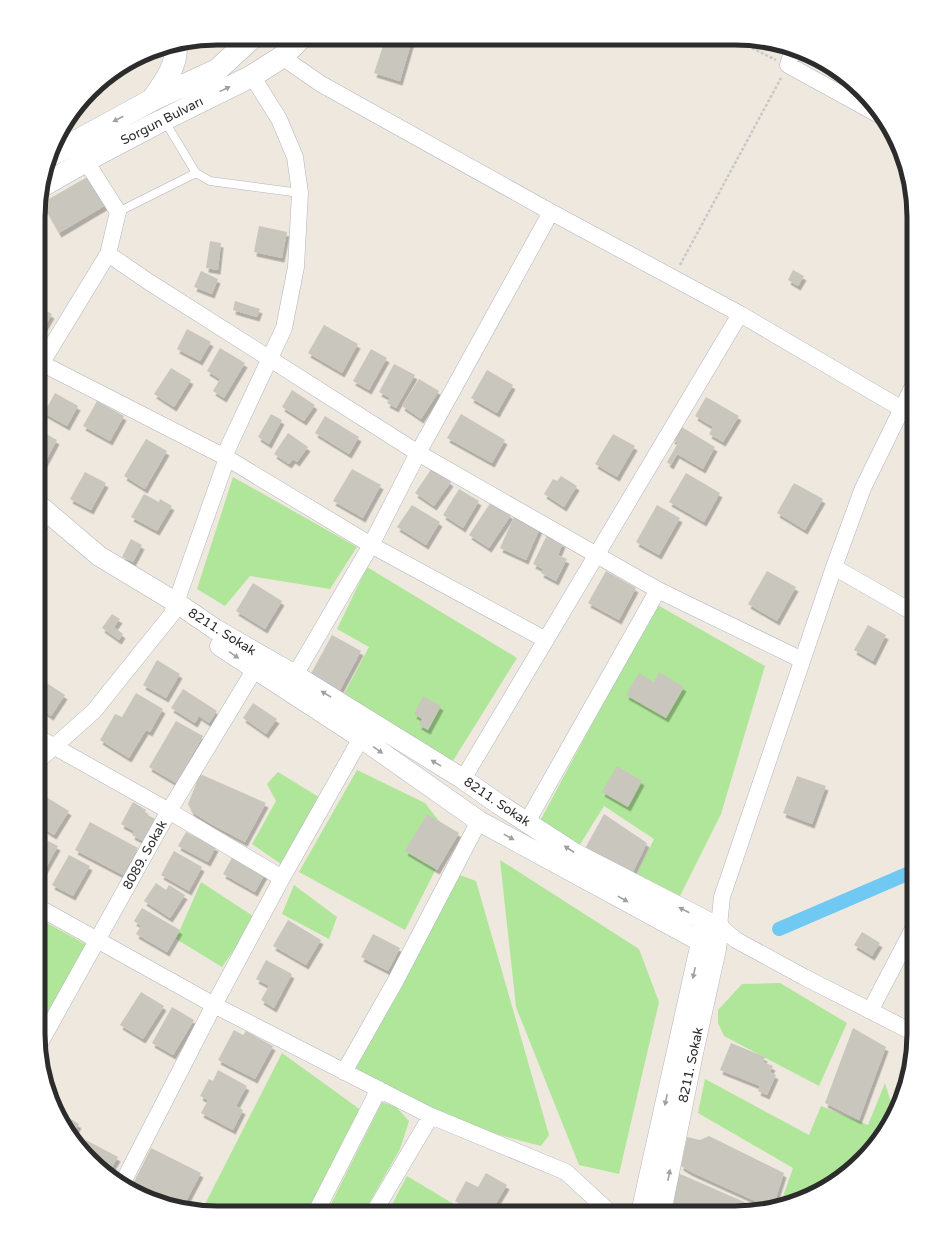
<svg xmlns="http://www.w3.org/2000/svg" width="952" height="1251" viewBox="0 0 952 1251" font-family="'Varela Round',sans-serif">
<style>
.green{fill:#b0e699}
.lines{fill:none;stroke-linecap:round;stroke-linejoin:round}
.canal{stroke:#6fc9f3;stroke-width:14}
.building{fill:#c9c6bd;filter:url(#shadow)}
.service-casing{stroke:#b2b4c0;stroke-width:9}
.minor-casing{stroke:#b2b4c0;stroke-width:17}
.tertiary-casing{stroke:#b2b4c0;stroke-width:21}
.secondary-casing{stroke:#b2b4c0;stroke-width:23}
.path{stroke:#c8c8c8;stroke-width:2.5;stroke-dasharray:3 2;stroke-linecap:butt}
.service{stroke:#fff;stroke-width:8}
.minor{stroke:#fff;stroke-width:16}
.tertiary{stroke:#fff;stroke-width:20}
.secondary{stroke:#fff;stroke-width:22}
.oneway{fill:#a0a0a0}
.labels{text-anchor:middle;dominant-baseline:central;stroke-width:4;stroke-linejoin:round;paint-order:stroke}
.street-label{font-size:13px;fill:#2c2c2c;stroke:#fff}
.rim{fill:none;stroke:#2c2c2c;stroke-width:5}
</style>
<defs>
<filter id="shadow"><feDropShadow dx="2.5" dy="4.5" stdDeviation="0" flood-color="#0004"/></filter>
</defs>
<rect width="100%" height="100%" fill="#eee8de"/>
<path class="green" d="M233,477L357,547L330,589L250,576L225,606L197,589Z
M367,567L517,658L451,764L343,696L369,647L337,629Z
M656,604L765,666L721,814L680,896L635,878L654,839L604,806L579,846L540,821Z
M357,770L425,803L446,830L449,843L405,930L299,872Z
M278,772L322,799L281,864L252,844L276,801L267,784Z
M500,860L639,949L659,1002L619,1174L579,1165L516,1007Z
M457,874L476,881L549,1135L541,1146L466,1126L348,1074Z
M201,882L256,918L222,967L176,939Z
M294,885L337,917L329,939L282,914Z
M38,918L87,945L38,1034Z
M780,983L847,1023L819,1086L724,1036L718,1023V1010L742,984Z
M282,1053L365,1113L310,1212H201Z
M705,1079L809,1135L821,1106L868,1125L885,1083L894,1112L884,1133L853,1169L814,1194L781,1202L793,1168L698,1113Z
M382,1102L396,1107L409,1121L400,1149L364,1212H327Z
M407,1176L467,1212H388Z"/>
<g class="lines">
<path class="canal" d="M779,929L914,871"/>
</g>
<path class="building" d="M404,39L412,40L400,81L374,73L385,40L402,45Z
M89,176L106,205L59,233L42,203Z
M259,226L287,232L282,258L254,252Z
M210,241L221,243L218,270L206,268Z
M793,270L804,276L798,286L788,280Z
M201,271L218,279L212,294L194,287Z
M235,301L260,309L257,317L233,310Z
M39,307L52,314L39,337Z
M324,325L358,344L342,373L308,353Z
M187,329L211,342L200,361L177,349Z
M220,348L245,363L224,398L213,391L220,379L207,371Z
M371,349L387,358L369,390L353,381Z
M394,364L415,375L396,408L387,403L390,398L379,392Z
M171,368L191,380L174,407L154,394Z
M487,370L513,385L497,413L471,398Z
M419,379L439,391L421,419L402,406Z
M292,390L315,405L304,421L282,407Z
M55,393L78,406L67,426L44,413Z
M706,397L739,416L723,442L709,434L713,427L695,416Z
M97,401L124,416L110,441L83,426Z
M271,414L282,420L269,444L258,437Z
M461,414L505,440L492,463L447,438Z
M325,416L359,437L349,454L315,433Z
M680,426L715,447L703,469L677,454L671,465L667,462L678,443L672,439Z
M39,430L57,440L42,468L39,466Z
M288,433L308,447L297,462L293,459L289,464L274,454Z
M613,434L635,446L617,477L595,464Z
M146,439L167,451L145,489L124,476Z
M432,468L451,482L434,506L415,493Z
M352,469L381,485L363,518L333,501Z
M85,472L106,483L91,510L70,499Z
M686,473L720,493L704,522L669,502Z
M561,476L577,486L564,507L544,494L553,479L557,481Z
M794,483L823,499L805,530L777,513Z
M459,489L479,501L463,528L443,515Z
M144,494L159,502L160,499L172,506L157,531L131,517Z
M491,502L511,515L489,548L469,535Z
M412,505L440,522L426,545L397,527Z
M657,505L680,518L659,555L636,542Z
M514,517L540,528L526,560L500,548Z
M547,535L563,543L558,555L567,559L556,581L541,573L543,569L533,564Z
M131,539L142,545L133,562L122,557Z
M606,571L636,588L619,620L588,603Z
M767,571L796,587L777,621L748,604Z
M253,583L282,601L265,629L236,611Z
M112,614L120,619L114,627L123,634L119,640L102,628Z
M868,625L886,635L873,661L854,650Z
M332,635L361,651L339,692L308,679Z
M157,660L180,674L166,698L143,685Z
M659,672L684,687L666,718L626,695L639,673L654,682Z
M39,678L65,695L51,716L39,708Z
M183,689L217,711L209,723L199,716L195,723L171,708Z
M136,693L163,709L150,732L146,730L129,758L100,740L115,714L122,717Z
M423,696L441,706L428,730L419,725L422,719L414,714Z
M253,703L277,719L266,734L243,718Z
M176,721L203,736L176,783L149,767Z
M617,766L642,781L628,807L602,792Z
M200,774L266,803L245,842L211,824L192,812L188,804Z
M797,776L826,786L812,824L783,813Z
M38,792L69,811L54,835L38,825Z
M133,802L146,810L144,813L155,819L143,841L132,835L134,831L121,824Z
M427,814L459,833L437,870L405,851Z
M604,814L647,843L630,878L582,854Z
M90,822L138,848L123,875L75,850Z
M186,832L216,847L208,862L178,846Z
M40,837L58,846L39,880H38V840Z
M174,851L202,867L189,891L161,875Z
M234,854L266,872L255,892L223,874Z
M69,855L90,866L73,896L52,885Z
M156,883L166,890L169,885L185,895L170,918L144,901Z
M142,908L180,930L167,952L136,934L141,926L134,921Z
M288,920L321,940L306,965L273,946Z
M862,932L880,943L872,956L854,945Z
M373,934L400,948L388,971L361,957Z
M266,960L292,974L274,1008L261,1000L269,986L256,979Z
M141,992L164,1006L143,1039L120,1025Z
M172,1007L194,1020L173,1055L152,1043Z
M853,1028L886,1047L859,1120L825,1103Z
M234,1030L243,1035L246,1031L273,1046L255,1079L218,1060Z
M731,1043L765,1057L763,1062L773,1066L770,1072L776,1075L767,1095L758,1091L760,1086L720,1070Z
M218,1070L247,1086L236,1106L243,1110L233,1130L201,1113L208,1100L200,1096L209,1079L213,1081Z
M56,1110L79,1124L72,1136L57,1113Z
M709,1136L784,1173L774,1204L766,1206L691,1172L681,1166L687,1137L700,1140Z
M86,1140L118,1157L108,1174L81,1149Z
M151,1148L201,1173L183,1207L131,1188Z
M486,1173L507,1185L491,1212H476L455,1201L466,1181L478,1187Z
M678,1173L758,1208L735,1213H678L672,1198Z"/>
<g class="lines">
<g class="service-casing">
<path id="service" d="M164,120L196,173
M118,212L196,173L210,181L300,193"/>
</g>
<g class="minor-casing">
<path id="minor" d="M792,52L788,65L881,116
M282,57L321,84L551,212L740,314L914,416
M108,254L149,282L418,453L658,590L802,660
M39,362L227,458L371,545L546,640
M39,367L108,254L118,212L86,161
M39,526L40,525
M834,567L914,613
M295,675L371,545L418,453L551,212
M39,738L169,811L282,878
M39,760L94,711L172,614L227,458L226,452L284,328L296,267L300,193L295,157L279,119L252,76
M463,779L740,314
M527,822L658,590
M38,907L214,1005L431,1116L566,1172L605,1208L607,1213
M870,1011L914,927
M914,1033L804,977L736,940L719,926L722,897L834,567L863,488L914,384
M40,1043L169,811L255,669
M344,1072L395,982L479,821
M122,1184L214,1005L282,878L361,738
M316,1212L379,1089
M374,1212L431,1116"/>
</g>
<g class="tertiary-casing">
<path id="tertiary" d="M39,505L99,556L177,603L215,629L295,675L463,779L497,803L574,853L706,921L719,926L716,949L693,1053L661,1213
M220,646L361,738L479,821L700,941L716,949
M641,1213L704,929"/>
</g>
<g class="secondary-casing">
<path id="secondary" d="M152,100C164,83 177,67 176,45
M53,154L152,100L217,70L252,38
M42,186L98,154L155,124L252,76L282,57L301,38"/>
</g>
<path class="path" d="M734,39L776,60
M680,265L781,78"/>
<use href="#service" class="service"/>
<use href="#minor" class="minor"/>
<use href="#tertiary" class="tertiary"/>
<use href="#secondary" class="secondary"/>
</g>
<defs><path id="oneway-solid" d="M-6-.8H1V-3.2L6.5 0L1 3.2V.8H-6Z"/></defs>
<g class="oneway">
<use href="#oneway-solid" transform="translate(225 89) rotate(-26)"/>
<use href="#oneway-solid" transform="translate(118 119) rotate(152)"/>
<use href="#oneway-solid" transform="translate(234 655) rotate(34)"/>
<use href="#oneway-solid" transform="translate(326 694) rotate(-149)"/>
<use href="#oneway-solid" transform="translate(378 750) rotate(35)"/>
<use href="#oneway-solid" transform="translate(436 763) rotate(-149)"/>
<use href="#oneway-solid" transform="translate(509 837) rotate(29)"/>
<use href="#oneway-solid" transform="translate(569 849) rotate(-147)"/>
<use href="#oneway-solid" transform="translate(623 899) rotate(29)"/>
<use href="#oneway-solid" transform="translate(684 910) rotate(-153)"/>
<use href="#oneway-solid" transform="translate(694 973) rotate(102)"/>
<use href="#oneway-solid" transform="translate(666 1100) rotate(102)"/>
<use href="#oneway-solid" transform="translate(669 1175) rotate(-79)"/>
</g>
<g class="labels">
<g class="street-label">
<text transform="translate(162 121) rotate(-27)">Sorgun Bulvarı</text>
<text transform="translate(222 632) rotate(32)">8211. Sokak</text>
<text transform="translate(497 802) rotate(34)">8211. Sokak</text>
<text transform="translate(145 855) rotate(-61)">8089. Sokak</text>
<text transform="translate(691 1065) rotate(-78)">8211. Sokak</text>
</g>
</g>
<path d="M0 0H952V1251H0ZM217 45H735A172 172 0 0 1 907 217V1034A172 172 0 0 1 735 1206H217A172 172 0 0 1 45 1034V217A172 172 0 0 1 217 45Z" fill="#fff" fill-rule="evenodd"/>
<path class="rim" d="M217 45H735A172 172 0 0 1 907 217V1034A172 172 0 0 1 735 1206H217A172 172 0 0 1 45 1034V217A172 172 0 0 1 217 45Z"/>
</svg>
